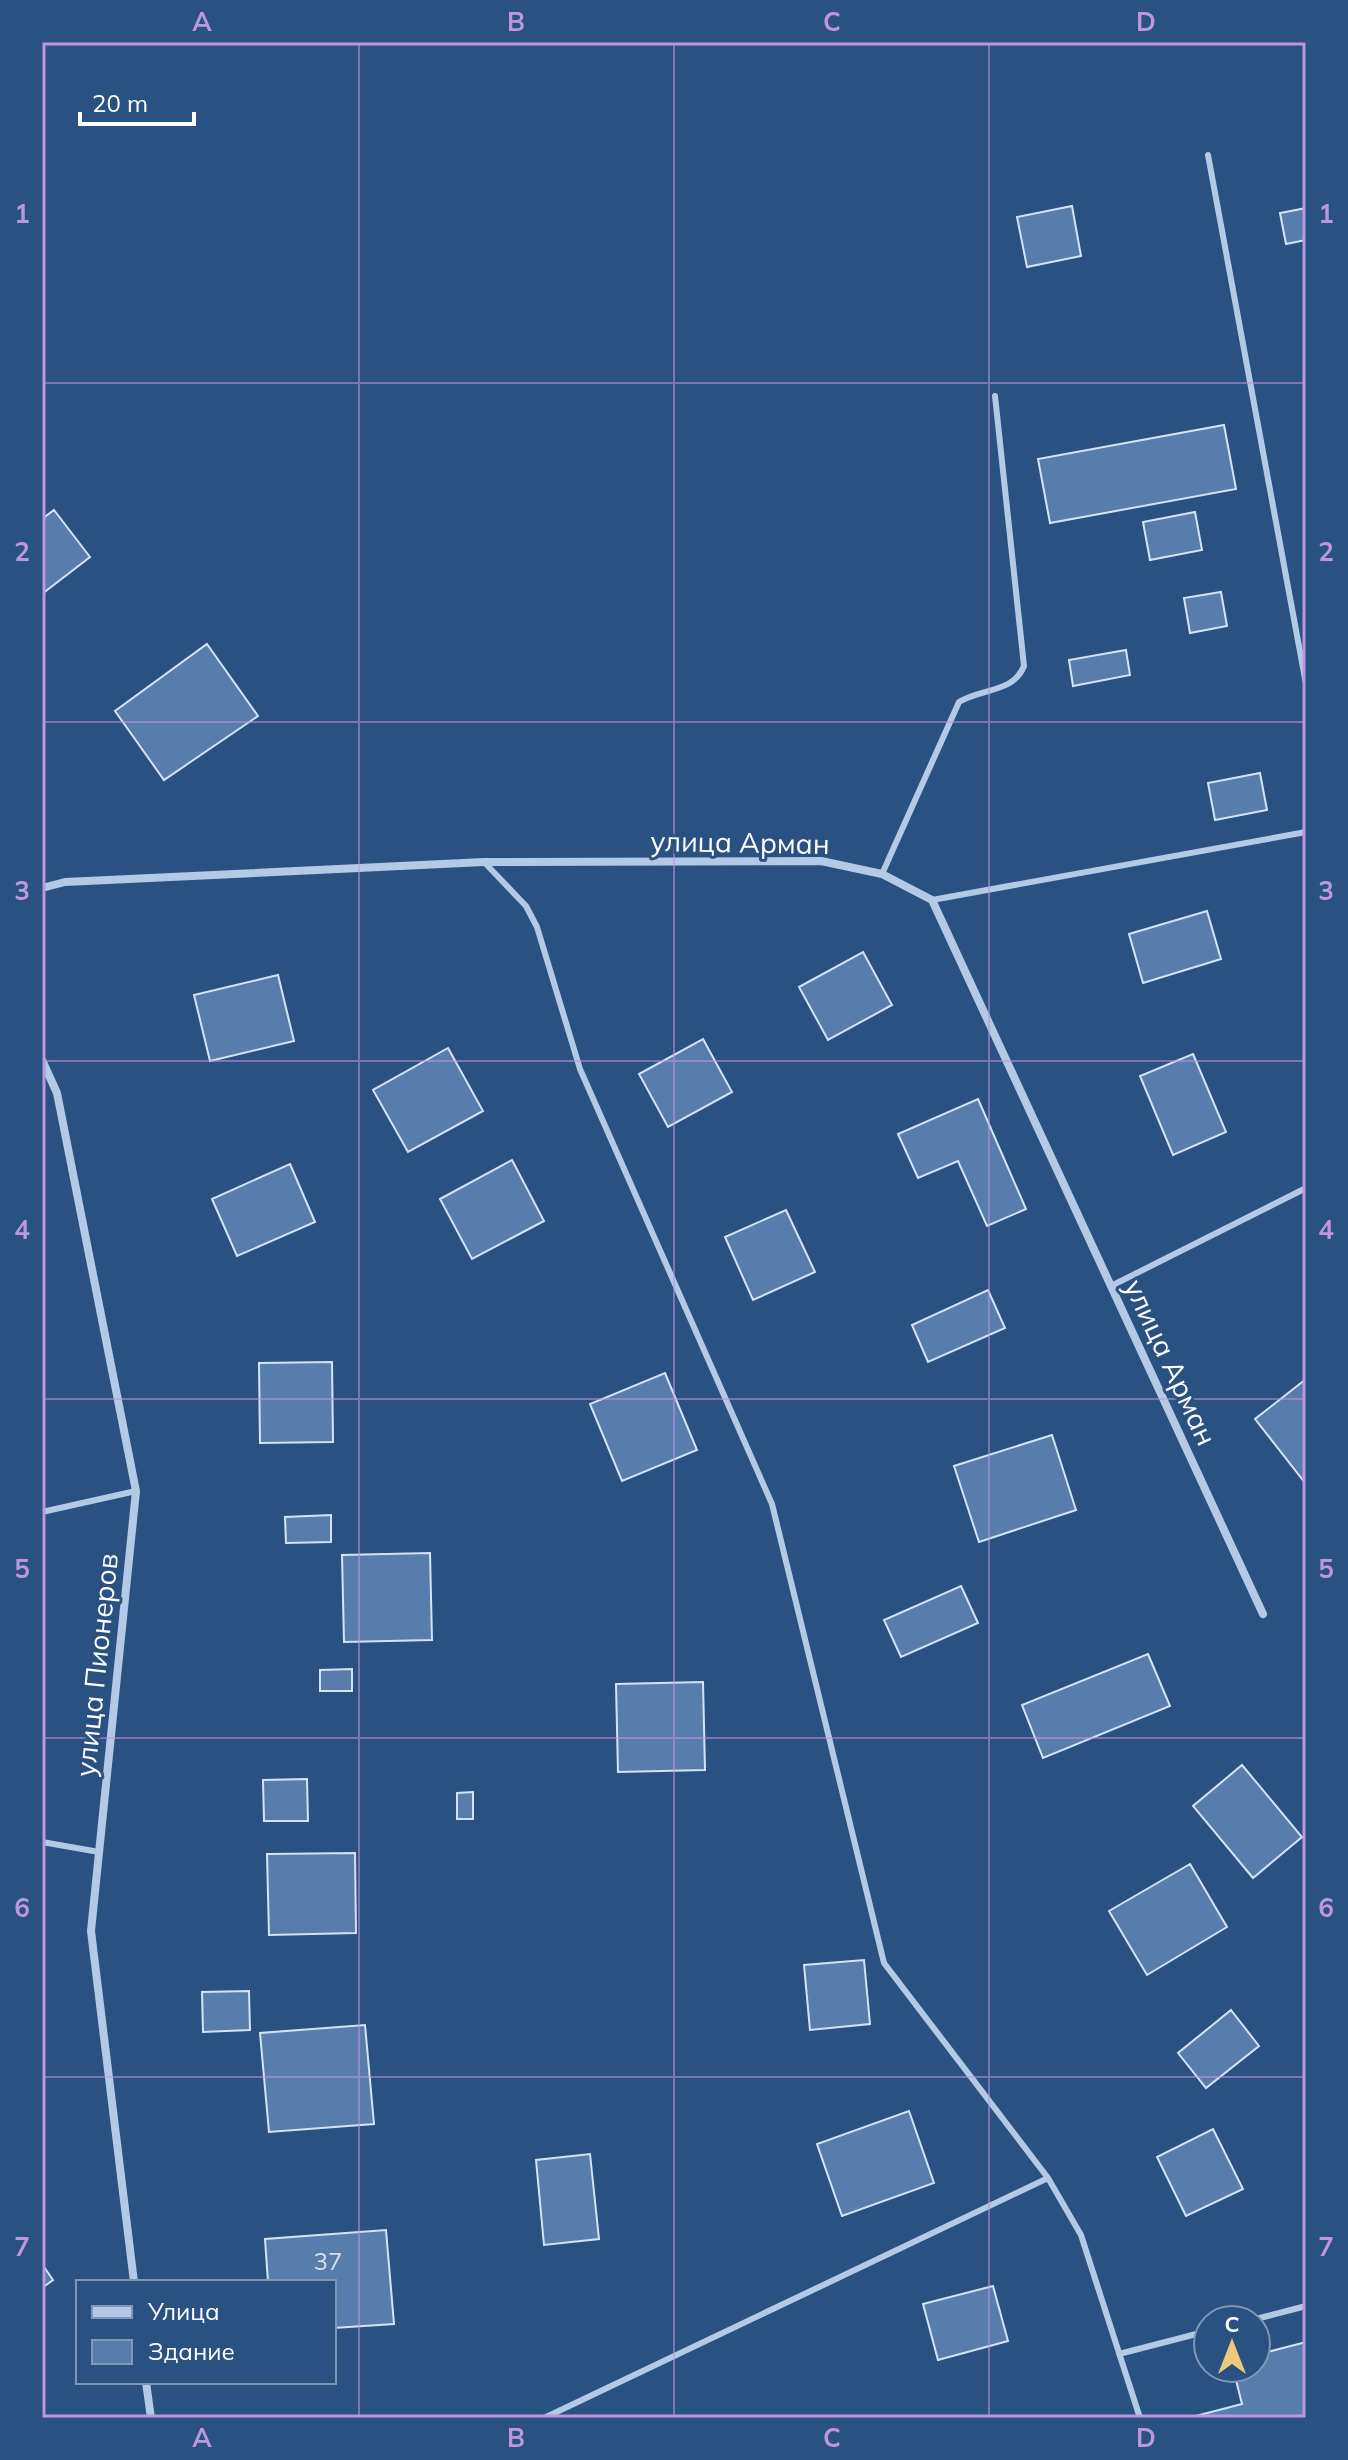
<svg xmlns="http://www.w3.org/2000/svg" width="1348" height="2460" viewBox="0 0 1348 2460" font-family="Mulish,sans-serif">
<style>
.building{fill:#567dac;stroke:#d5e4f5;stroke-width:2}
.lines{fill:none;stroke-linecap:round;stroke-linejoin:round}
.service{stroke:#b2cae6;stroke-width:6}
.minor{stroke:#b2cae6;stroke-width:8}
.grid{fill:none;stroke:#bd96df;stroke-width:2;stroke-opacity:0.55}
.labels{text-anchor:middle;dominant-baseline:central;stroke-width:6;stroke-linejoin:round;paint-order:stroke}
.number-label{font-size:24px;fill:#d5deea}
.street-label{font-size:28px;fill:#fff;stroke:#295182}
.neatline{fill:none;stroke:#bd96df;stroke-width:3}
.grid-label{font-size:26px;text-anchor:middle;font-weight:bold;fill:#bd96df}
</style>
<rect width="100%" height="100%" fill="#295182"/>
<path class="building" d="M1072,206L1081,256L1027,267L1017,217Z
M1306,208V240L1286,244L1280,213Z
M1224,425L1236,489L1050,523L1038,459Z
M54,510L90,557L42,594V519Z
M1195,512L1202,550L1150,560L1143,522Z
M1221,592L1227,626L1190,633L1184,598Z
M207,644L258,716L164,780L115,711Z
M1126,650L1130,675L1073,686L1069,660Z
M1260,773L1267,810L1215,820L1208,783Z
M1207,911L1221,959L1143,983L1129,934Z
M863,952L892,1005L828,1040L799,987Z
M278,975L294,1041L210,1061L194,995Z
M703,1039L732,1092L668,1127L639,1074Z
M448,1048L483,1111L408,1152L373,1090Z
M1193,1054L1226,1132L1173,1155L1140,1076Z
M978,1099L1026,1209L987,1226L958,1161L918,1178L898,1134Z
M512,1160L544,1221L472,1259L440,1199Z
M290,1164L315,1222L237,1256L212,1199Z
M786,1210L815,1272L753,1300L725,1237Z
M988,1290L1005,1328L928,1362L912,1325Z
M332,1362L333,1442L260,1443L259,1363Z
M665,1373L697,1450L622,1481L590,1404Z
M1306,1379V1484L1255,1419Z
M1052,1435L1076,1510L979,1542L954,1466Z
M331,1515V1542L286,1543L285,1517Z
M430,1553L432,1640L344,1642L342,1555Z
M961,1586L978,1623L901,1657L884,1620Z
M1148,1654L1170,1706L1043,1758L1022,1705Z
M352,1669V1691H320V1670Z
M703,1682L705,1770L618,1772L616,1684Z
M1242,1765L1302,1837L1253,1878L1193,1806Z
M307,1779L308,1821H264L263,1780Z
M473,1792V1819H457V1793Z
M355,1853L356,1933L269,1935L267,1854Z
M1190,1864L1227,1927L1147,1975L1109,1911Z
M864,1960L870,2024L810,2030L804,1965Z
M249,1991L250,2030L203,2032L202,1992Z
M1231,2010L1259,2046L1206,2088L1178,2053Z
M365,2025L374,2124L269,2132L260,2033Z
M909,2111L934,2183L842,2216L817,2144Z
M1213,2129L1243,2189L1186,2216L1157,2157Z
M590,2154L599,2239L544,2245L536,2160Z
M386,2230L394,2324L334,2328V2282H268L265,2239Z
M42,2264L53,2280L42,2288Z
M993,2286L1008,2341L938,2360L923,2304Z
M1306,2342V2418H1188L1242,2404L1233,2368H1256V2355Z"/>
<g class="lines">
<path class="service" d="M1208,155L1306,684
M484,862L526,906L537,927L580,1069L772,1504L884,1963L1048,2178L1081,2235L1140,2418
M882,874L959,702C982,688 1013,693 1024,666L995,396
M932,900L1306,832
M1111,1286L1306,1188
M42,1512L136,1491
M42,1842L99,1852
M1252,2320L1306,2306
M1119,2354L1208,2331
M544,2418L1048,2178"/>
<path class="minor" d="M42,888L65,882L484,862L821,861L882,874L932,900L1263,1614
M42,1060L57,1093L136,1491L91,1931L134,2282
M146,2382L151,2418"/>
</g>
<path class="grid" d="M359,42V2418M674,42V2418M989,42V2418M42,383H1306M42,722H1306M42,1061H1306M42,1399H1306M42,1738H1306M42,2077H1306"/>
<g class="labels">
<g class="number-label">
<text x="328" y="2261">37</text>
</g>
<g class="street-label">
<text transform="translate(740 842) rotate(1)">улица Арман</text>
<text transform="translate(1171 1362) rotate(65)">улица Арман</text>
<text transform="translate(96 1665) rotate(-84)">улица Пионеров</text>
</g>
</g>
<rect width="1348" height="2460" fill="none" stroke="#295182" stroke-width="88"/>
<rect x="76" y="2280" width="260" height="104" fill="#295182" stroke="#7f97b4" stroke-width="2"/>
<rect x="92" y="2306" width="40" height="12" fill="#b2cae6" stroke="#7f97b4" stroke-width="2"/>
<text x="148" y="2320" font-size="24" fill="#ffffff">Улица</text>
<rect x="92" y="2340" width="40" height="24" fill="#567dac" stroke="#7f97b4" stroke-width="2"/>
<text x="148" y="2360" font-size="24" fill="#ffffff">Здание</text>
<g transform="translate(1232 2344)"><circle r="38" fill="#295182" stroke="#7f97b4" stroke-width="2"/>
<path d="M0-6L14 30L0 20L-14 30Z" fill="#edc979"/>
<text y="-12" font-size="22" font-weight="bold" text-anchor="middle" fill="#ffffff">С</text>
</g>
<path d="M80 112v12h114v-12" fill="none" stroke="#ffffff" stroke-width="4"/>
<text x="92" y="112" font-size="24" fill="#ffffff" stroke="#295182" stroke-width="6" paint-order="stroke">20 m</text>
<rect x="44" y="44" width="1260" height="2372" class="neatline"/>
<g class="grid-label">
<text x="202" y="31">A</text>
<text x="516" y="31">B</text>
<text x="832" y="31">C</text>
<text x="1146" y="31">D</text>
<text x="22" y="223">1</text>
<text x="1326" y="223">1</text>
<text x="22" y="561">2</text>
<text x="1326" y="561">2</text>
<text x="22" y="900">3</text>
<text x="1326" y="900">3</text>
<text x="22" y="1239">4</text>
<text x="1326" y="1239">4</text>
<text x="22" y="1578">5</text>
<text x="1326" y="1578">5</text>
<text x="22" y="1917">6</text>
<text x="1326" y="1917">6</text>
<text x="22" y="2256">7</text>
<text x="1326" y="2256">7</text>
<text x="202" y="2447">A</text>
<text x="516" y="2447">B</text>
<text x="832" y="2447">C</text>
<text x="1146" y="2447">D</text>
</g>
</svg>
